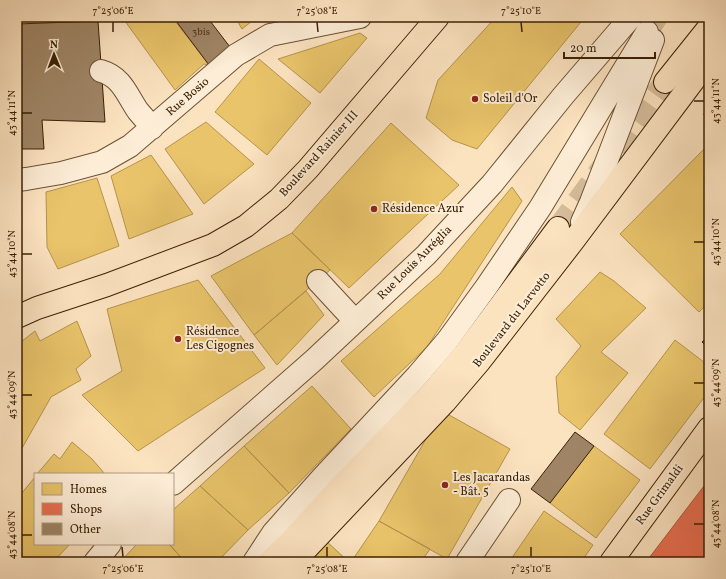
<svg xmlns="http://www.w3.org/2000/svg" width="726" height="579" viewBox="0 0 726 579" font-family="Vollkorn,serif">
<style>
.homes{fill:#e9c46a;stroke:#b5934b}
.shops{fill:#e76f51;stroke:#b3573a}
.building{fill:#9f8566;stroke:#3b2004}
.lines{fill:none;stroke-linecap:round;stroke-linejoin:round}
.minor-tunnel{stroke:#d5bc9a;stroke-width:22;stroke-dasharray:22 11;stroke-linecap:butt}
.major-tunnel{stroke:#d5bc9a;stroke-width:22;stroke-dasharray:22 11;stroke-linecap:butt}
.minor-casing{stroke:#6b5133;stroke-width:24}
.major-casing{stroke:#3b2004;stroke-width:24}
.minor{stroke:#fdedd6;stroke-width:22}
.major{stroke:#fce3c0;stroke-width:22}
.ticks{fill:none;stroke:#3b2004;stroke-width:1.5}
.poi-dot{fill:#8f2418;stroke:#fdedd6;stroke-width:1.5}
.labels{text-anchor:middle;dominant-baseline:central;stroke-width:4;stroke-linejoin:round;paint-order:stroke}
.number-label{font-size:10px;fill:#54391c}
.street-label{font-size:12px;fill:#3b2004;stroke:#fdedd6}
.poi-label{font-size:12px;fill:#3b2004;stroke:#fdedd6;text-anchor:start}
.neatline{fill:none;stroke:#3b2004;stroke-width:1.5}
.ticks-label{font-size:10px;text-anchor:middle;fill:#3b2004}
</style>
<rect width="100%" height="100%" fill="#fce3c0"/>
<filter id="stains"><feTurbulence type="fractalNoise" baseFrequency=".005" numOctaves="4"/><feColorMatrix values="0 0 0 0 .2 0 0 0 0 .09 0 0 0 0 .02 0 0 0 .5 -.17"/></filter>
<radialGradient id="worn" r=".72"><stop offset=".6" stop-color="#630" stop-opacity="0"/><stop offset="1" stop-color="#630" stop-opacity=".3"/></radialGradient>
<path class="homes" d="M122,17H172L209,65L204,64L175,90Z
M235,17H257L242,29Z
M496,17H585L477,149L452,140L426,118L438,80Z
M360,33L367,38L320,93L278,59Z
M259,59L311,103L267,155L215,112Z
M709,108V120L703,114Z
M206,122L254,164L204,204L165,149Z
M391,123L459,185L349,288L292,233Z
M709,144V302L699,312L620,234Z
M151,155L193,214L129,239L111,176Z
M97,178L119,246L58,269L47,247L46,192Z
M512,187L522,201L427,347L374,397L341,361L440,274Z
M292,233L330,270L254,335L211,276Z
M600,272L614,281L646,308L601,352L628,373L580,430L559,413L556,377L581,346L556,319Z
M198,280L265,368L138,451L82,395L122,371L107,309Z
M306,291L324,315L277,365L254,335Z
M77,321L91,356L76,369L81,380L51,397L21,450L17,447V345L35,331L40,341Z
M675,340L709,366V391L650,469L604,434Z
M312,386L351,429L289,493L244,446Z
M442,411L510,449L447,559L379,521Z
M72,442L92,459L105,474H37L54,454L60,459Z
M244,446L289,493L248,530L200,486Z
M594,446L640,480L596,538L550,503Z
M35,477V544H70L53,562H17V499Z
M200,486L248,530L217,562H185L169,544H173V510Z
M544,511L593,545L581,562H509Z
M379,521L430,549L421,562H351Z
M325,540L349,562H304Z
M137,544H169L185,562H120Z"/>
<path class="shops" d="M707,482H709V562H646Z"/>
<path class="building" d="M173,17H207L230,47L209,65Z
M98,21L105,122L42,120L44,149H17V24Z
M709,335V349L702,342Z
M575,432L594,446L550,503L531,489Z"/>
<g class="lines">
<path class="minor-tunnel" d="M647,32L657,17"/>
<path class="major-tunnel" d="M558,228L665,82"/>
<g class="minor-casing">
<path id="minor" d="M101,71C122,77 127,95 138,111C143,117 148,122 152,128
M17,180L26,179L61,173L102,162L130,146L236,55L270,35L360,17
M582,222L591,202L653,40
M318,281L355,321
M173,484L314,360L426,255L492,184L563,96L631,17
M95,562L110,544
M254,562L273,533L321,479L417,376L447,341L487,286L540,208L647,32
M467,562L509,500"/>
</g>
<g class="major-casing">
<path id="major" d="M665,82L709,27
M17,317L37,308L107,285L213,245L246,226L279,199L308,169L438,17
M269,562L290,542L336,491L432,392L465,353L558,228
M294,562L445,402L480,361L574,240L709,60
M611,562L709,428"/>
</g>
<use href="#minor" class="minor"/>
<use href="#major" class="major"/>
</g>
<path class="ticks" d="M113,22V32M317,22L318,32M521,22L522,32M694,101H704M22,113H32M694,242H704M22,254H32M694,383H704M22,395H32M694,524H704M22,535H32M122,547L123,557M327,547V557M531,547V557"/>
<g class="poi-dot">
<circle cx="475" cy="99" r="4"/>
<circle cx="374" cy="209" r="4"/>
<circle cx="178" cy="339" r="4"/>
<circle cx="445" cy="485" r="4"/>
</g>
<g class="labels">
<g class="number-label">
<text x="201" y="32">3bis</text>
</g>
<g class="street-label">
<text transform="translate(188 97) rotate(-41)">Rue Bosio</text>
<text transform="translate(319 154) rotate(-48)">Boulevard Rainier III</text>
<text transform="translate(415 263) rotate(-45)">Rue Louis Auréglia</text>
<text transform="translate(512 320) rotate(-52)">Boulevard du Larvotto</text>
<text transform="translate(660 495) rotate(-54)">Rue Grimaldi</text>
</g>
<g class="poi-label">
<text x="483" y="99">Soleil d'Or</text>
<text x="382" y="209">Résidence Azur</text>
<text x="186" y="332">Résidence<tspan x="186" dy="14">Les Cigognes</tspan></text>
<text x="453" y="478">Les Jacarandas<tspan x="453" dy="14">- Bât. 5</tspan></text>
</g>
</g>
<rect width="726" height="579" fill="none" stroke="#fce3c0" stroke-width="44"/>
<rect x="34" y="473" width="140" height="72" fill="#fdedd6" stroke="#af9b82"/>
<rect x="42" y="483" width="20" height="12" fill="#e9c46a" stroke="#af9b82"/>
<text x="70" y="493" font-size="12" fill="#3b2004">Homes</text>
<rect x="42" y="503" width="20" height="12" fill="#e76f51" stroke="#af9b82"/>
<text x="70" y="513" font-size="12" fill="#3b2004">Shops</text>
<rect x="42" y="523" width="20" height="12" fill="#9f8566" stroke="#af9b82"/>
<text x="70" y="533" font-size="12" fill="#3b2004">Other</text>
<g transform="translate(54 54) rotate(359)" stroke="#fdedd6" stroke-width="3" paint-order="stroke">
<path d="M0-3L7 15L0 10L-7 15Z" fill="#3b2004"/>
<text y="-6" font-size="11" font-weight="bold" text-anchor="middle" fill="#3b2004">N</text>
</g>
<path d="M564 52v6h91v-6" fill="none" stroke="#3b2004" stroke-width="2"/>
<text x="570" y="52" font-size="12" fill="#3b2004" stroke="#fdedd6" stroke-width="3" paint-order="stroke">20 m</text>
<rect x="22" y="22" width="682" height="535" class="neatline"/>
<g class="ticks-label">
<text x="113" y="14">7°25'06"E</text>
<text x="317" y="14">7°25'08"E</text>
<text x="521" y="14">7°25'10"E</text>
<text transform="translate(715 101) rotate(-90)" y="4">43°44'11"N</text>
<text transform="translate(11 113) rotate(-90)" y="4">43°44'11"N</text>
<text transform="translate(715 242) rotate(-90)" y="4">43°44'10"N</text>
<text transform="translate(11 254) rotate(-90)" y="4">43°44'10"N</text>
<text transform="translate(715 383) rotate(-90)" y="4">43°44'09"N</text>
<text transform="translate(11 395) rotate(-90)" y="4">43°44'09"N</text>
<text transform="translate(715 524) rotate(-90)" y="4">43°44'08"N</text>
<text transform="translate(11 535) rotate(-90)" y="4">43°44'08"N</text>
<text x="123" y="572">7°25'06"E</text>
<text x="327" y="572">7°25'08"E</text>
<text x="531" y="572">7°25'10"E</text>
</g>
<rect width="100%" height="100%" filter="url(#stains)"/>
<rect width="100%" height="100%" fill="url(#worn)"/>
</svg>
